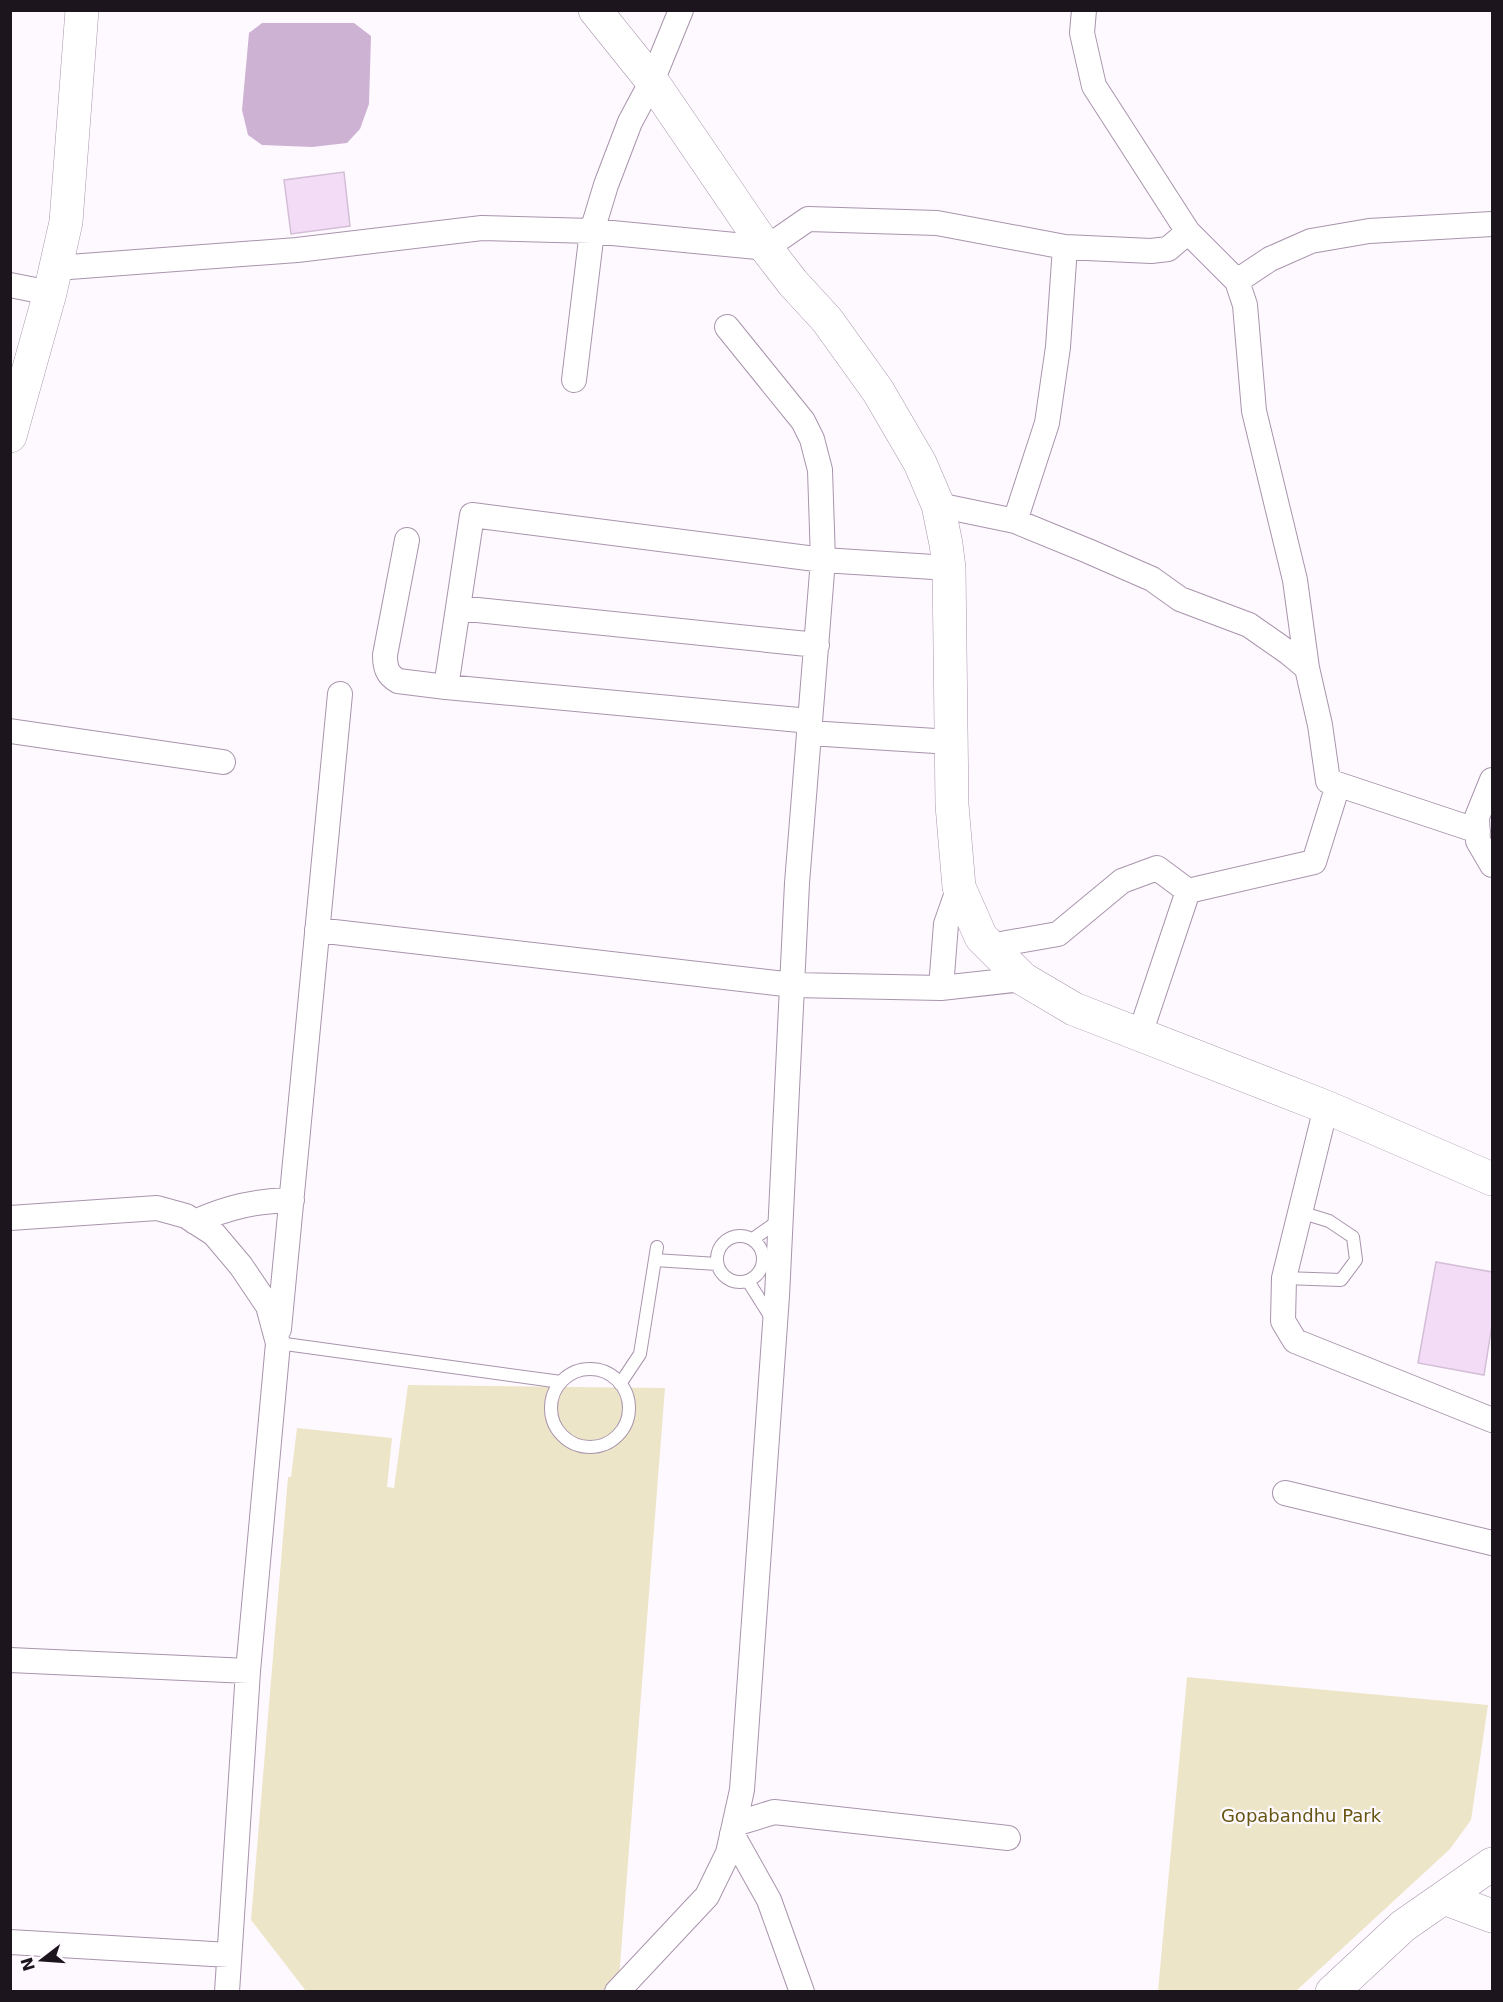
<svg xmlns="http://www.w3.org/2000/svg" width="1503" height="2002" viewBox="0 0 1503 2002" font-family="'DejaVu Sans',sans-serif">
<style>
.green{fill:#ede5c8}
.water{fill:#ceb2d3}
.building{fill:#f2dcf6;stroke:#d4bed7;stroke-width:1.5}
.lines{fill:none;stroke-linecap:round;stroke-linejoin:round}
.lane-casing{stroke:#a894ac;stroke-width:14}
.street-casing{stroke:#a894ac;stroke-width:26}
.secondary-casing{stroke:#a894ac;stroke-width:34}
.lane{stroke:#fff;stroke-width:12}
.street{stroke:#fff;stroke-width:24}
.secondary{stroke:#fff;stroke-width:33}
.labels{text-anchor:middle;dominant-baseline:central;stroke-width:4.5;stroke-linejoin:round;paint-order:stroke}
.park-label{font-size:18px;fill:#675612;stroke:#fef9ff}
</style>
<rect width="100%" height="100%" fill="#fef9ff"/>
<path class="green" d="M408,1385L665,1388L618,1991H306L251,1920L288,1477H291L297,1428L392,1438L387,1487L394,1488Z
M1187,1677L1488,1705L1471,1820L1450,1849L1296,1991H1158Z"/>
<path class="water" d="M262,23H354L371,36L369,104L360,129L347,143L312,147L262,145L248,135L242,110L249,33Z"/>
<path class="building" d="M344,172L350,226L291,234L284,180Z
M1436,1262L1492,1272V1325L1484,1375L1418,1363Z"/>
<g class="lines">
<g class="lane-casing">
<path id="lane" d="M717 1259a23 23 0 1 1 46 0a23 23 0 1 1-46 0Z
M753,1239L781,1219
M655,1260L717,1264
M1284,1278L1341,1280L1356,1260L1353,1237L1329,1221L1300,1212
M748,1281L772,1319
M278,1343L561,1382
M551 1408a39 39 0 1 1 78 0a39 39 0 1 1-78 0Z
M620,1384L640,1354L657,1247"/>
</g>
<g class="street-casing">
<path id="street" d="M1084,10L1082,33L1094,86L1188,232L1237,281L1245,305L1254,411L1295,580L1307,668
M56,268L297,250L482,228L592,231L766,248L808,219L937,223L1065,247L1151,251L1168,249L1188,232
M1237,281L1270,259L1311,241L1369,231L1492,224
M10,285L50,293
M574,380L592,231L606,185L630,122L652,81L681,10
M938,505L1015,521L1088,551L1152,579L1180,599L1249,625L1289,653L1307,668L1320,725L1328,781L1478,831
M1015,521L1047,423L1058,347L1065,247
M407,540L385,655C385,667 387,675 398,681L446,687L810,721
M458,608L817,645
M446,687L472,515L823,560L820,470L812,439L803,421L727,327
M10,731L223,762
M809,733L951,742
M1492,780L1477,817L1478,841L1492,865
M317,930L793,985L941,988L1023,979
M990,946L1058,934L1122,881L1157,868L1188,891
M941,988L946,924L959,887
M1140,1034L1188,891L1314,862L1338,785
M1326,1107L1284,1278L1283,1321L1295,1341L1492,1420
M10,1218L157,1208L186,1216L214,1234L241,1266L268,1306L278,1343L248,1671L227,1992
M195,1222C228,1207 255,1201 292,1200
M279,1329L340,694
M1285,1493L1492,1543
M10,1660L248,1671
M735,1824L774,1812L1008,1838
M732,1834L769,1900L802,1992
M10,1942L229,1955
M617,1992L707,1896L728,1853L742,1790L777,1296L797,883L823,560L949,568"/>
</g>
<g class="secondary-casing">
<path id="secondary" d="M595,10L652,81L766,248L793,283L827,320L878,391L920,463L938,505L946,544L949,568L952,805L959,887L981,937L1023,979L1074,1009L1326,1107L1492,1179
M10,436L50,293L66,222L82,10
M1444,1898L1492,1916
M1332,1992L1403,1926L1492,1864"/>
</g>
<use href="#lane" class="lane"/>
<use href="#street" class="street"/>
<use href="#secondary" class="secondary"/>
</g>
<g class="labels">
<g class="park-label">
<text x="1301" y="1815">Gopabandhu Park</text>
</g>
</g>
<rect width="1503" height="2002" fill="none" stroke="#1d151e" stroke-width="24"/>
<g transform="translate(42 1960) rotate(253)" stroke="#fef9ff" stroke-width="4.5" paint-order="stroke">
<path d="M0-4.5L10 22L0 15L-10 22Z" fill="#1d151e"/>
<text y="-9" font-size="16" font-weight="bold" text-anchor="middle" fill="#1d151e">N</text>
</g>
</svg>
